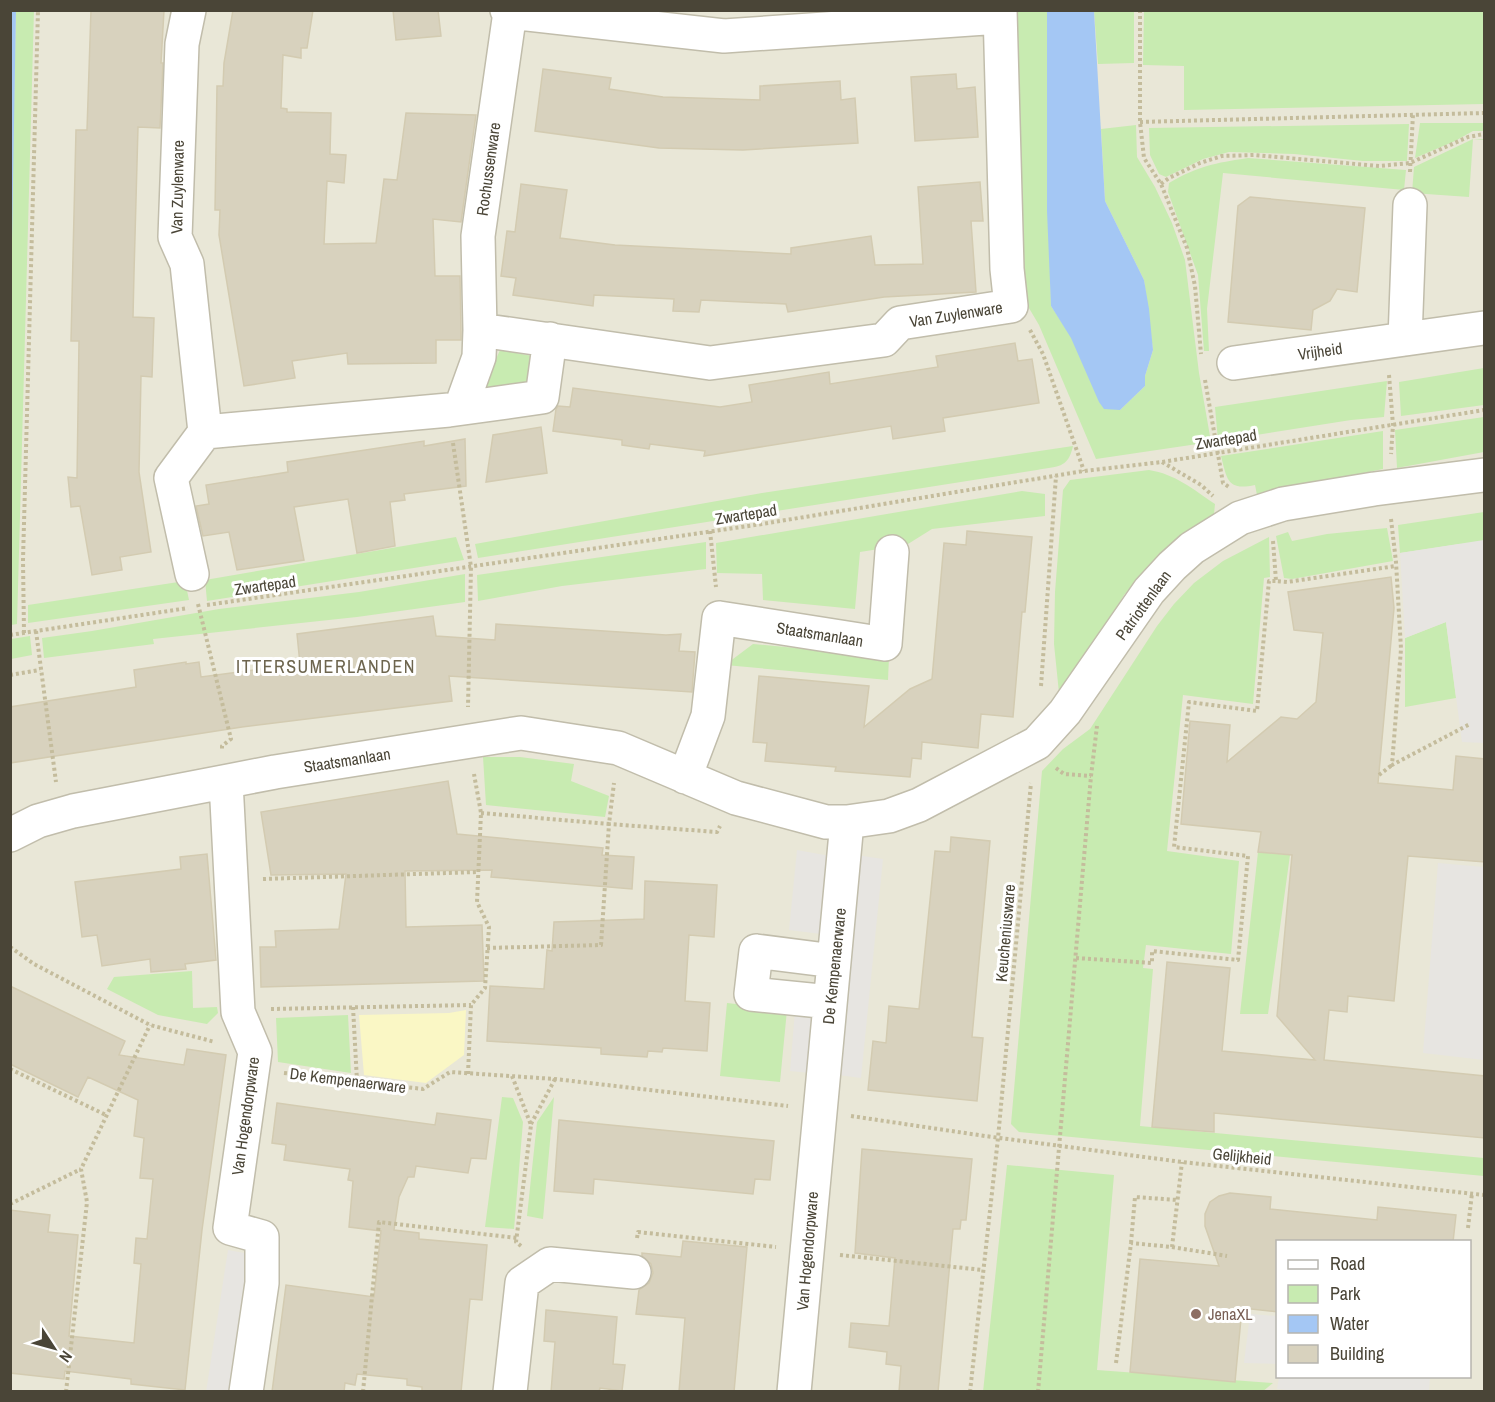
<svg xmlns="http://www.w3.org/2000/svg" width="1495" height="1402" viewBox="0 0 1495 1402" font-family="'Archivo Narrow',sans-serif">
<style>
.residential{fill:#e9e7d7;fill-rule:evenodd}
.green{fill:#c8ebb1}
.sand{fill:#faf7c5}
.parking{fill:#e7e5e1}
.water{fill:#a4c7f4}
.building{fill:#d8d2be;stroke:#d3cbb1;stroke-width:1.5}
.lines{fill:none;stroke-linecap:round;stroke-linejoin:round}
.street-casing{stroke:#c1bdab;stroke-width:36}
.path{stroke:#c4bc9c;stroke-width:4;stroke-dasharray:3 3;stroke-linecap:butt}
.street{stroke:#fff;stroke-width:33}
.education-dot{fill:#8d6e63;stroke:#fff;stroke-width:2}
.labels{text-anchor:middle;dominant-baseline:central;stroke-width:6;stroke-linejoin:round;paint-order:stroke}
.street-label{font-size:16px;fill:#4a4537;stroke:#fff}
.education-label{font-size:16px;fill:#785e54;stroke:#fff;text-anchor:start}
.neighbourhood-label{font-size:18px;letter-spacing:1.5px;fill:#6d654e;stroke:#fff}
</style>
<rect width="100%" height="100%" fill="#f5f4ea"/>
<path class="residential" d="M10,11H1484V1391H11ZM1278,1242H1470V1376H1278Z"/>
<path class="green" d="M34,10L17,624L11,625L10,297L16,11Z
M1016,11H1047L1051,306L1120,410L1145,386V376L1153,350L1144,280L1105,201L1101,129L1136,125L1137,157L1155,187L1172,223L1185,260L1199,373L1211,442L1096,459L1039,325L1023,298Z
M1094,11H1134V63L1098,64Z
M1144,11H1484V104L1184,110V66L1143,65Z
M1420,123H1484V131H1473L1455,141L1415,158Z
M1409,124L1407,161H1363L1294,154L1229,152L1203,159L1166,177L1159,174L1150,155L1149,128Z
M1473,139L1469,197L1412,193L1414,167L1473,139H1484V140Z
M1248,158L1406,170L1404,190L1223,173L1207,309L1209,351H1204L1198,275L1168,192L1169,183C1198,166 1215,163 1248,158Z
M500,350L532,356L530,376L521,390L479,397Z
M1484,368V405L1401,416L1399,382Z
M1387,381L1384,417L1351,420L1218,441L1215,407Z
M1484,417V452L1397,468L1395,430Z
M1383,431V469L1257,495L1255,485C1227,491 1227,479 1221,456Z
M1073,446C1068,469 1057,466 1037,470L478,558L475,544L762,493Z
M1149,470C1175,474 1193,489 1215,504L1214,514L1182,534L1150,564L1124,595L1092,648L1059,693L1054,644L1055,592L1063,490L1070,480Z
M1022,491L1045,494V516L932,529L900,549H879L860,552L855,609L763,600L762,574L717,573L716,543Z
M1484,512V567L1460,544L1400,553L1398,525Z
M1387,528L1393,561L1292,579L1284,578L1276,536L1288,532L1292,541L1327,534Z
M456,537L464,560L207,601L205,580Z
M1269,537L1270,577L1264,578L1253,704L1183,695L1167,851L1239,861L1231,954L1146,945L1143,968L1153,969L1140,1126L1484,1158V1176L1019,1132L1011,1124L1042,771L1063,749L1090,729L1157,626L1174,604L1194,583L1223,561Z
M706,542V569L562,586L478,601L477,575Z
M465,574V602L357,617L153,639L154,644L44,658L42,638L92,631L219,609L359,592Z
M185,581L189,600L28,623V605Z
M1446,622L1456,698L1405,707V638Z
M30,636L32,655L11,659V639Z
M753,644L889,657L888,680L725,665Z
M483,757H520L574,764L571,781L609,796L605,817L486,805Z
M1258,852L1290,855L1268,1014H1240Z
M192,971L193,1008L217,1007L218,1013L207,1024L158,1015L107,989L114,977Z
M727,1003L787,1010L780,1082L720,1076Z
M348,1015L351,1073L278,1062L276,1018Z
M502,1097L513,1098L523,1122L514,1229L485,1227Z
M554,1097L543,1219L527,1216L537,1122Z
M1007,1165L1114,1175L1097,1370L1273,1383L1262,1392H983Z"/>
<path class="sand" d="M466,1010L464,1055L426,1083L364,1075L359,1015L449,1013Z"/>
<path class="parking" d="M1484,540V743L1462,742L1446,622L1405,638L1400,553Z
M797,850L830,856L821,934L789,930Z
M856,855L883,859L861,1078L838,1075Z
M1438,863L1484,867V1060L1423,1053Z
M795,1011L815,1013L810,1073L790,1071Z
M228,1250L250,1254L229,1391L206,1392Z
M1250,1314L1277,1316V1364L1244,1363Z
M1279,1377V1376L1430,1377L1429,1392H1303L1277,1389Z"/>
<path class="water" d="M16,10L11,297L10,11Z
M1047,11H1094L1105,201L1144,280L1149,309L1153,350L1145,376V386L1120,410L1104,409L1099,402L1071,338L1051,306L1047,211Z"/>
<path class="building" d="M91,10H164L161,63H163L160,128L138,127L134,273L133,317L154,318L152,377L141,376L139,472L151,552L120,557L122,570L92,575L80,506L71,507L68,477L77,478L79,341H71L76,130H87Z
M233,10H313L307,48H301V58L283,55L281,108L287,109V112L331,113L330,154L346,155L344,183L327,181L324,244L376,243L384,179L397,180L406,113L476,115L461,222L433,219L435,276H460L461,330V340H436V363L348,364L347,353L292,361L295,378L244,386L219,235L220,210H215L217,86H223L224,63Z
M393,10H438L441,36L396,40Z
M543,69L611,78L609,89L663,97L760,100V86L840,81L841,100L855,98L858,143L743,150L659,148L535,131Z
M956,74L957,89L975,87L978,137L915,141L911,77Z
M980,182L983,221H971L976,292L884,297L788,312L786,304L701,300L699,312L673,311L674,299L594,295L593,306L513,295L516,278L501,276L507,231L515,232L521,184L567,190L560,238L615,245L791,254V248L871,236L875,265L923,264L918,187Z
M1250,197L1365,208L1357,292L1337,289L1330,301L1313,310L1311,330L1228,322L1238,206Z
M1015,343L1018,361L1032,359L1039,403L943,418L945,431L893,439L891,426L704,456L705,451L650,444L649,449L622,445V440L553,431L556,409L558,406L570,407L573,388L720,407L752,402L749,385L829,372L830,384L938,367L936,356Z
M541,427L547,473L486,482L493,435Z
M465,439L466,486L404,494L405,500L390,502L395,546L357,553L348,499L294,507L304,560L237,570L229,532L203,536L196,506L209,504L206,485L288,472L287,462L424,441V446Z
M967,531L1032,537L1025,612H1022L1013,717L981,714L978,748L922,742L921,759L912,758L910,777L835,771L836,767L765,761L767,743L753,742L759,676L869,686L864,727L910,689L932,679L944,543L966,545Z
M1391,577L1394,608L1378,783L1453,790L1456,756L1485,759V862L1408,856L1394,1001L1348,996L1347,1012L1329,1010L1324,1060L1485,1076V1138L1214,1113V1132L1152,1127L1167,962L1230,968L1222,1051L1315,1060L1277,1016L1292,855L1258,852L1261,832L1181,824L1190,721L1230,725L1227,762L1281,717L1297,719L1316,702L1323,633L1294,630L1288,592Z
M433,616L436,636L495,640L496,624L666,635L681,634L679,651L695,652L692,692L449,676L452,701L242,727L10,763V707L136,687L134,670L186,662V664L199,662L201,677L300,664L297,634Z
M448,781L457,834L603,848L602,855L634,857L632,889L491,877L492,870L405,871L406,927L482,925L484,981L261,987L260,947H276L275,931L339,929L346,874L271,875L261,812Z
M951,837L990,841L972,1037L983,1038L977,1101L868,1090L873,1041L886,1043L889,1006L919,1009L935,851L950,852Z
M207,854L216,960L185,964L186,969L151,972L150,959L102,966L97,935L82,937L75,882L181,869L180,857Z
M645,881L717,885L714,937L689,935L685,1001L710,1003L707,1051L663,1048L662,1052L648,1051L647,1057L601,1054V1048L487,1041L490,986L544,989L547,950L552,951L554,922L644,919Z
M10,986L125,1041L119,1055L184,1065L187,1049L226,1055L202,1230L185,1390L131,1384V1379L65,1371L64,1379L10,1373V1210L50,1215L48,1232L78,1235L69,1336L134,1343L141,1264L134,1263L136,1238L147,1239L153,1179L140,1178L144,1138L134,1136L138,1100L88,1077L78,1097L10,1064Z
M277,1103L435,1125L437,1113L491,1120L486,1159L471,1158L468,1173L416,1166L414,1177H408L399,1197L394,1230L419,1233V1239L487,1245L482,1300L470,1299L461,1392H422V1387L407,1385V1379L357,1374L355,1385L345,1383L344,1392H272L286,1285L374,1297L381,1231L349,1227L353,1181L348,1180L350,1169L284,1160L286,1145L272,1143Z
M559,1120L774,1141L770,1180L755,1179L753,1194L594,1179L593,1194L554,1191Z
M862,1149L972,1159L966,1220H961L960,1229H953L938,1392H899L901,1366L886,1364L887,1352L849,1347L851,1323L889,1326L895,1258L855,1253Z
M1230,1193L1271,1197L1270,1209L1377,1220L1378,1207L1456,1215L1453,1242H1278V1312L1242,1308L1235,1382L1130,1372L1140,1259L1219,1266L1205,1226V1214L1210,1202L1219,1196Z
M683,1241L747,1247L734,1392H679L685,1318L636,1314L639,1290L649,1283L653,1273L651,1264L642,1256V1253L681,1257Z
M546,1310L617,1317L613,1364L625,1365L622,1391L600,1388L599,1392H551L555,1342L544,1341Z"/>
<g class="lines">
<g class="street-casing">
<path id="street" d="M189,10L182,44L175,237L187,264L205,432L449,410L542,397L550,339
M507,10L510,12L724,36L1000,17
M480,330L478,236L510,12
M1405,339L1410,205
M1234,363L1484,328
M461,407L479,357L480,330L710,363L884,340L900,323L1011,306L1007,269L1000,10
M192,574L171,478L205,432
M685,777L708,716L719,618L885,644L892,552
M226,782L238,1012L255,1052L230,1228L262,1237V1283L246,1392
M10,835L38,821L73,811L275,772L521,733L618,748L736,798L826,822H847L889,816L919,805L1037,743L1065,712L1149,591L1172,566L1192,548L1240,518L1283,504L1374,489L1484,475
M830,1002L751,994L756,951L834,961
M510,1392L522,1283L550,1264L634,1272
M794,1392L847,822"/>
</g>
<path class="path" d="M1140,10V122L1144,158L1161,184L1187,248L1195,286L1201,354
M1140,122L1484,113
M1410,172L1413,114
M1161,184L1169,178L1200,163L1222,156L1254,155L1379,166L1410,163L1468,137L1484,134
M1030,330L1043,354L1084,471
M1389,375L1393,425L1391,454
M1205,380L1223,483L1229,487
M453,443L471,567L468,707
M1162,462L1201,485L1213,496
M1391,519L1396,562L1401,649L1392,765L1470,724
M710,531L716,587
M1273,541L1276,581L1287,582L1396,566
M198,604L231,739L222,746V749
M207,605L762,524L1084,471L1162,462L1484,410
M36,631L56,782
M24,633L23,560L38,10
M10,635L188,608
M10,675L40,670
M1041,686L1056,476
M1056,768L1064,774L1091,776
M1379,775L1392,765
M481,813L609,824L614,783
M263,879L478,872
M10,947L34,964L150,1025L215,1042
M487,948L601,945L609,824L717,832L720,826
M1076,958L1152,963V951L1238,960L1248,856L1174,847L1189,702L1257,711L1269,581H1276
M353,1007L357,1081
M271,1009L471,1005
M10,1069L106,1115
M284,1073L423,1089L450,1072L555,1079L788,1106
M468,1074L471,1005L485,988L489,927L477,902L481,813L474,774
M512,1076L531,1125L516,1242L521,1246
M851,1116L985,1136L1182,1162L1484,1195
M531,1124L555,1079
M10,1204L81,1169
M1468,1228L1472,1193
M637,1238L638,1232L776,1247
M1131,1243L1135,1197L1178,1200
M1172,1247L1227,1256
M840,1255L983,1270
M1116,1363L1131,1243L1172,1247L1182,1162
M66,1392L87,1202L81,1169L150,1025
M363,1392L379,1222L517,1238
M970,1392L998,1138L1031,783
M1038,1392L1091,776L1097,726"/>
<use href="#street" class="street"/>
</g>
<circle class="education-dot" cx="1196" cy="1314" r="6"/>
<g class="labels">
<g class="street-label">
<text transform="translate(488 169) rotate(-82)">Rochussenware</text>
<text transform="translate(177 187) rotate(-89)">Van Zuylenware</text>
<text transform="translate(956 314) rotate(-9)">Van Zuylenware</text>
<text transform="translate(1320 351) rotate(-8)">Vrijheid</text>
<text transform="translate(1226 439) rotate(-9)">Zwartepad</text>
<text transform="translate(746 514) rotate(-9)">Zwartepad</text>
<text transform="translate(265 585) rotate(-8)">Zwartepad</text>
<text transform="translate(1143 605) rotate(-54)">Patriottenlaan</text>
<text transform="translate(820 634) rotate(9)">Staatsmanlaan</text>
<text transform="translate(347 760) rotate(-9)">Staatsmanlaan</text>
<text transform="translate(1005 933) rotate(-85)">Keucheniusware</text>
<text transform="translate(834 966) rotate(-84)">De Kempenaerware</text>
<text transform="translate(348 1080) rotate(7)">De Kempenaerware</text>
<text transform="translate(245 1116) rotate(-82)">Van Hogendorpware</text>
<text transform="translate(1242 1156) rotate(6)">Gelijkheid</text>
<text transform="translate(807 1251) rotate(-85)">Van Hogendorpware</text>
</g>
<g class="education-label">
<text x="1208" y="1314">JenaXL</text>
</g>
<g class="neighbourhood-label">
<text x="326" y="666">ITTERSUMERLANDEN</text>
</g>
</g>
<rect width="1495" height="1402" fill="none" stroke="#4a4537" stroke-width="24"/>
<rect x="1276" y="1240" width="195" height="138" fill="#ffffff" stroke="#b7b5af" stroke-width="1.5"/>
<rect x="1288" y="1260" width="30" height="9" fill="#ffffff" stroke="#b7b5af" stroke-width="1.5"/>
<text x="1330" y="1270" font-size="18" fill="#4a4537">Road</text>
<rect x="1288" y="1285" width="30" height="18" fill="#c8ebb1" stroke="#b7b5af" stroke-width="1.5"/>
<text x="1330" y="1300" font-size="18" fill="#4a4537">Park</text>
<rect x="1288" y="1315" width="30" height="18" fill="#a4c7f4" stroke="#b7b5af" stroke-width="1.5"/>
<text x="1330" y="1330" font-size="18" fill="#4a4537">Water</text>
<rect x="1288" y="1345" width="30" height="18" fill="#d8d2be" stroke="#b7b5af" stroke-width="1.5"/>
<text x="1330" y="1360" font-size="18" fill="#4a4537">Building</text>
<g transform="translate(54 1348) rotate(126)" stroke="#ffffff" stroke-width="4.5" paint-order="stroke">
<path d="M0-4.5L10 22L0 15L-10 22Z" fill="#4a4537"/>
<text y="-9" font-size="16" font-weight="bold" text-anchor="middle" fill="#4a4537">N</text>
</g>
</svg>
